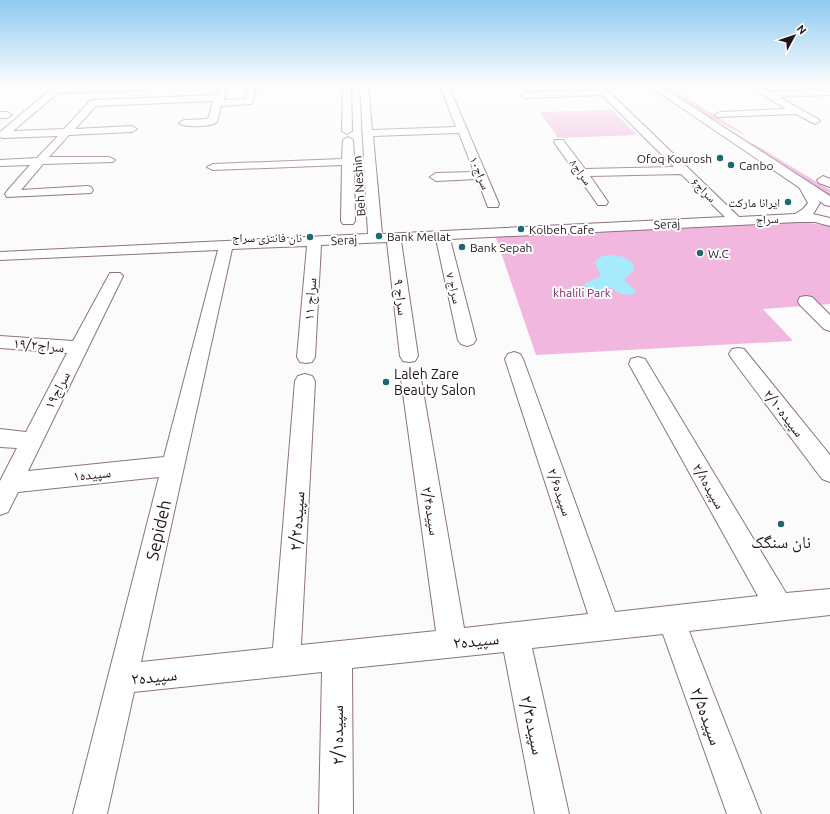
<svg xmlns="http://www.w3.org/2000/svg" width="830" height="814" viewBox="0 0 830 814" font-family="Ubuntu,'Noto Naskh Arabic',sans-serif">
<style>
.green{fill:#f1b7df}
.water{fill:#a5ebfb}
.lines{fill:none;stroke-linecap:round;stroke-linejoin:round}
.minor-casing{stroke:#8e7185;stroke-width:2}
.major-casing{stroke:#8e7185;stroke-width:2}
.minor{fill:#fff;fill-rule:evenodd}
.major{fill:#fff;fill-rule:evenodd}
.poi-dot{fill:#1f6775;stroke:#fff;stroke-width:1.5}
.labels{text-anchor:middle;dominant-baseline:central;stroke-width:4;stroke-linejoin:round;paint-order:stroke}
.far-poi-label{font-size:12px;fill:#20151d;stroke:#fff;text-anchor:start}
.far-street-label{font-size:12px;fill:#20151d;stroke:#fff}
.far-park-label{font-size:12px;fill:#791b66;stroke:#fff}
.street-label{font-size:14px;fill:#20151d;stroke:#fff}
.poi-label{font-size:14px;fill:#20151d;stroke:#fff;text-anchor:start}
.near-street-label{font-size:17px;fill:#20151d;stroke:#fff}
.near-poi-label{font-size:17px;fill:#20151d;stroke:#fff}
</style>
<rect width="100%" height="100%" fill="#fbfbfb"/>
<path class="green" d="M662,85H667L746,135H744L710,117Z
M612,110L637,135L558,138L540,112Z
M749,143L754,144L830,190V196Z
M802,222L830,226V304L763,309L793,341L536,355L495,235Z"/>
<path class="water" d="M610,255L624,257L634,264V270L625,278L626,282L636,291L632,295L620,294L610,287C602,292 594,296 586,289L585,283L601,276L595,263L596,260L603,256Z"/>
<g class="lines">
<g class="minor-casing">
<path id="minor" d="M56,85H65L64,87L145,85L148,87L144,90L58,93L13,131L64,129L90,101L93,100L216,95L221,85H229L223,100L245,99L249,85H257L252,104L221,106L217,122C212,127 184,128 179,123L184,120L208,119L213,101L96,106L75,129L132,126L137,129L132,132L69,135L49,157H109L115,160L113,162L43,164L21,190L87,186L91,187L93,190L91,193L7,197L5,194L7,191L30,165L0,166V160L37,158L58,136L3,138L0,137V132Z
M343,85H351L352,131L347,134L342,131Z
M360,85H368L372,130L456,127L440,85H448L499,204L498,207H488L477,179L436,181L430,177L436,173L474,172L459,133L373,136L382,234L725,217L681,174L590,176L608,202L606,205H598L554,142L555,140H563L585,169L674,167L602,95L525,98L521,95L525,92L597,90L593,85H602L739,217L795,214L803,209L808,203L798,185L804,181L808,182L820,203L813,214L830,218V226L815,222H798L450,239L476,340L473,344L467,346L461,344L458,340L436,239L401,241L418,356L415,361L409,362L403,361L400,356L387,242L321,245L315,357L312,362L306,363L300,362L297,357L307,246L232,249L141,662L273,648L295,381L298,376L305,374L312,376L315,381L301,645L436,631L401,379L404,374L411,372L418,374L421,379L464,628L588,614L505,359L508,354L514,352L520,354L523,359L615,612L758,596L629,364L631,359L638,357L645,359L786,593L830,589V615L689,631L761,814H727L663,634L532,648L569,814H535L504,652L352,668L353,814H319L322,672L134,692L107,814H73L159,477L18,492L8,512L0,515V481L17,448L0,447V429L26,432L67,353L0,348V336L73,341L110,273H120L123,276L28,471L164,457L218,250L0,260V252L368,234L364,165H354L355,221L353,224H343L341,221L342,165L213,170L207,167L213,164L342,159L343,140L348,137L353,140L354,158H364Z
M747,85H757L770,92L830,89V95L779,97L818,119L820,121L815,124L796,114L717,117L715,115L720,112L786,109Z
M0,112H7L12,115L7,118H0Z
M823,176L830,179V187L819,183L817,180Z
M806,296L812,297L830,315V331L824,329L800,305L798,301L800,297Z
M738,348L744,349L830,455V482L822,479L732,359L729,354L732,349Z"/>
</g>
<g class="major-casing">
<path id="major" d="M648,85H659L830,196V206L825,205Z"/>
</g>
<use href="#minor" class="minor"/>
<use href="#major" class="major"/>
</g>
<linearGradient id="sky" x2="0" y2="1"><stop stop-color="#8dcaf0"/><stop offset="0.43" stop-color="#fdfdfd"/><stop offset="1" stop-color="#fdfdfd" stop-opacity="0"/></linearGradient>
<rect width="830" height="199" fill="url(#sky)"/>
<g class="poi-dot">
<circle cx="720" cy="158" r="4"/>
<circle cx="731" cy="165" r="4"/>
<circle cx="788" cy="202" r="4"/>
<circle cx="521" cy="229" r="4"/>
<circle cx="379" cy="236" r="4"/>
<circle cx="310" cy="237" r="4"/>
<circle cx="462" cy="247" r="4"/>
<circle cx="700" cy="253" r="4"/>
<circle cx="386" cy="382" r="4"/>
<circle cx="781" cy="524" r="4"/>
</g>
<g class="labels">
<g class="far-poi-label">
<text x="712" y="158" text-anchor="end">Ofoq Kourosh</text>
<text x="739" y="165">Canbo</text>
<text x="780" y="202" text-anchor="end">ایرانا مارکت</text>
<text x="529" y="229">Kolbeh Cafe</text>
<text x="387" y="236">Bank Mellat</text>
<text x="302" y="237" text-anchor="end">نان فانتزی سراج</text>
<text x="470" y="247">Bank Sepah</text>
<text x="708" y="253">W.C</text>
</g>
<g class="far-street-label">
<text transform="translate(581 172) rotate(54)">سراج۸</text>
<text transform="translate(480 173) rotate(67)">سراج۱۰</text>
<text transform="translate(359 186) rotate(-94)">Beh Neshin</text>
<text transform="translate(704 190) rotate(44)">سراج۶</text>
<text transform="translate(767 219) rotate(-3)">سراج</text>
<text transform="translate(667 224) rotate(-3)">Seraj</text>
<text transform="translate(344 240) rotate(-3)">Seraj</text>
<text transform="translate(454 288) rotate(76)">سراج ۷</text>
</g>
<g class="far-park-label">
<text x="582" y="292">khalili Park</text>
</g>
<g class="street-label">
<text transform="translate(401 297) rotate(83)">سراج ۹</text>
<text transform="translate(310 299) rotate(-86)">سراج ۱۱</text>
<text transform="translate(39 345) rotate(5)">سراج۱۹/۲</text>
<text transform="translate(57 390) rotate(-63)">سراج۱۹</text>
<text transform="translate(784 413) rotate(52)">سپیده۲/۱۰</text>
<text transform="translate(92 474) rotate(-6)">سپیده۱</text>
<text transform="translate(709 486) rotate(60)">سپیده۲/۸</text>
<text transform="translate(560 492) rotate(71)">سپیده۲/۶</text>
<text transform="translate(431 511) rotate(81)">سپیده۲/۴</text>
</g>
<g class="poi-label">
<text x="394" y="374">Laleh Zare<tspan x="394" dy="16">Beauty Salon</tspan></text>
</g>
<g class="near-street-label">
<text transform="translate(296 521) rotate(-86)">سپیده۲/۲</text>
<text transform="translate(158 530) rotate(-77)">Sepideh</text>
<text transform="translate(476 640) rotate(-6)">سپیده۲</text>
<text transform="translate(154 676) rotate(-6)">سپیده۲</text>
<text transform="translate(707 716) rotate(70)">سپیده۲/۵</text>
<text transform="translate(533 725) rotate(78)">سپیده۲/۳</text>
<text transform="translate(336 735) rotate(-90)">سپیده۲/۱</text>
</g>
<g class="near-poi-label">
<text x="781" y="541">نان سنگک</text>
</g>
</g>
<g transform="translate(794 36) rotate(50)" stroke="#ffffff" stroke-width="3" paint-order="stroke">
<path d="M0-3L7 15L0 10L-7 15Z" fill="#20151d"/>
<text y="-6" font-size="11" font-weight="bold" text-anchor="middle" fill="#20151d">N</text>
</g>
</svg>
